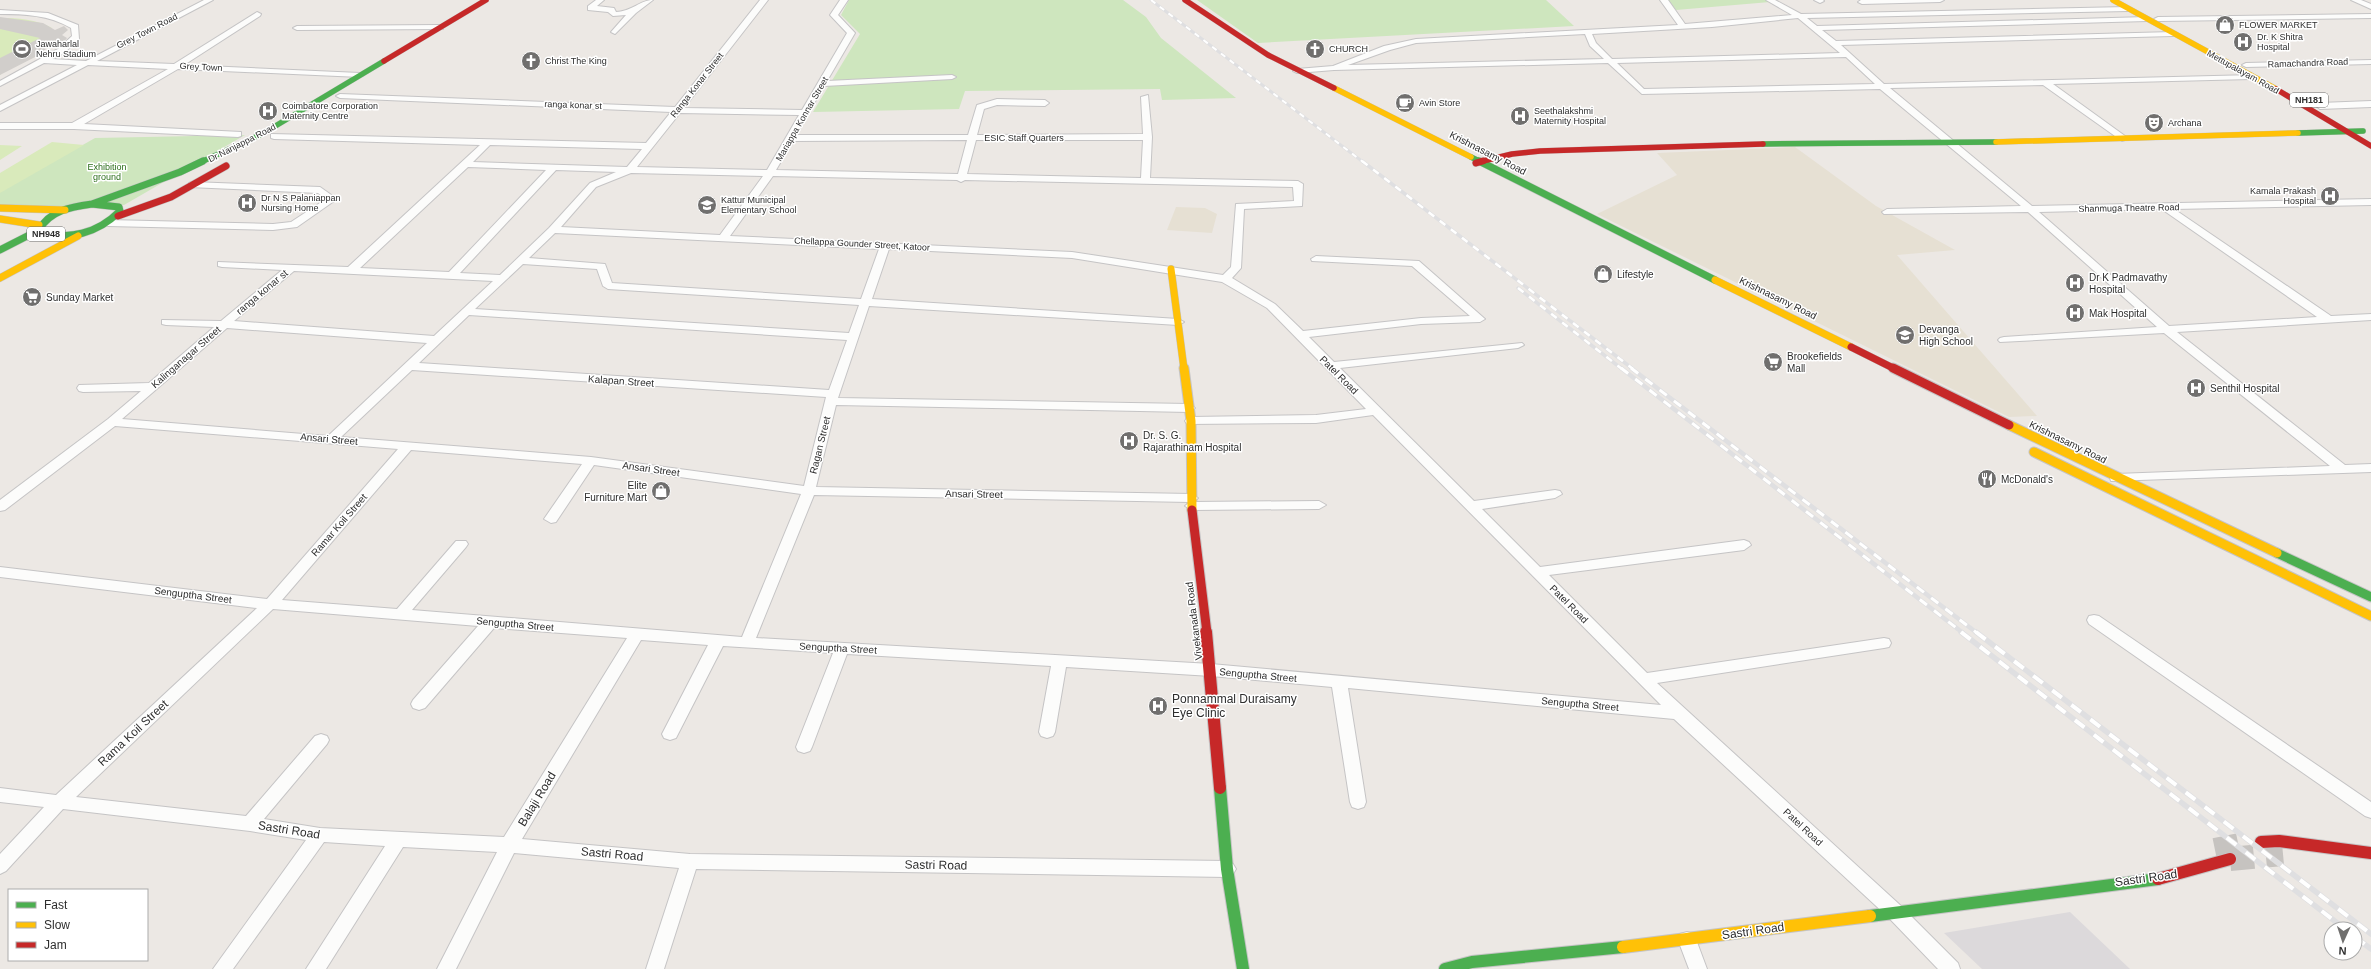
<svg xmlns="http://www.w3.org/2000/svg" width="2371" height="969" viewBox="0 0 2371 969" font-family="Helvetica,sans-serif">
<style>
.industrial{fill:#dcd9db}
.education{fill:#e6e0d3}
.green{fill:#cee6be}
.pitch{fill:#d9eabb}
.building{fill:#d1cecb}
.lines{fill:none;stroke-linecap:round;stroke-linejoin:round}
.secondary-tunnel{stroke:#c6c3c0;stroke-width:24;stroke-dasharray:24 12;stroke-linecap:butt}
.street-casing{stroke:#c5c4c5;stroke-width:2}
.fast-far3-casing{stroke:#c5c4c5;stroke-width:6}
.fast-far2-casing{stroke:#c5c4c5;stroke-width:8}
.fast-far1-casing{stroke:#c5c4c5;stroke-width:11}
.fast-casing{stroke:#c5c4c5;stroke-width:14}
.slow-far3-casing{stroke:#c5c4c5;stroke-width:6}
.slow-far2-casing{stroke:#c5c4c5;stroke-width:8}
.slow-far1-casing{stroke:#c5c4c5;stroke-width:11}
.slow-casing{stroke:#c5c4c5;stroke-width:14}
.jam-far3-casing{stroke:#c5c4c5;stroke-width:6}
.jam-far2-casing{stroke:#c5c4c5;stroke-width:8}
.jam-far1-casing{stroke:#c5c4c5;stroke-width:11}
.jam-casing{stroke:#c5c4c5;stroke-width:14}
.street{fill:#fcfcfb;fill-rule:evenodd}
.fast-far3{stroke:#4caf50;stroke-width:5.5}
.fast-far2{stroke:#4caf50;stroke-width:7}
.fast-far1{stroke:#4caf50;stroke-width:9}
.fast{stroke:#4caf50;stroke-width:12}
.slow-far3{stroke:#ffc107;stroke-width:5.5}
.slow-far2{stroke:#ffc107;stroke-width:7}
.slow-far1{stroke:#ffc107;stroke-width:9}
.slow{stroke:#ffc107;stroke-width:12}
.jam-far3{stroke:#c62828;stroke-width:5.5}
.jam-far2{stroke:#c62828;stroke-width:7}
.jam-far1{stroke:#c62828;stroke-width:9}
.jam{stroke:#c62828;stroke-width:12}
.rail-far3-casing{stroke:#dfdfe1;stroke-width:3}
.rail-far2-casing{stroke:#dfdfe1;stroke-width:3.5}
.rail-far1-casing{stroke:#dfdfe1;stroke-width:4.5}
.rail-casing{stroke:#dfdfe1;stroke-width:5.5}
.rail-far3{stroke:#fff;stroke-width:2;stroke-dasharray:5.5;stroke-linecap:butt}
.rail-far2{stroke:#fff;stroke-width:2.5;stroke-dasharray:7;stroke-linecap:butt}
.rail-far1{stroke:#fff;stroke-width:3;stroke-dasharray:9;stroke-linecap:butt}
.rail{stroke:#fff;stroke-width:4;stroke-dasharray:12;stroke-linecap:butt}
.labels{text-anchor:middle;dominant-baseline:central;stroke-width:3;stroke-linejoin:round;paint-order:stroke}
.far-poi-label{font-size:9px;fill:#2e2e2e;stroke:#fff;text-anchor:start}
.far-street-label{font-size:9px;fill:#2e2e2e;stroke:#fff}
.shield{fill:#fff;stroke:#6d6d6d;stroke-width:1}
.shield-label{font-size:9px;font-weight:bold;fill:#2e2e2e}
.far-park-label{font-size:9px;fill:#2c6e1b;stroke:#fff}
.street-label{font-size:10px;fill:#2e2e2e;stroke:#fff}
.poi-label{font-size:10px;fill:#2e2e2e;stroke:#fff;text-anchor:start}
.near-poi-label{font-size:12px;fill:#2e2e2e;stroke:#fff;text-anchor:start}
.near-street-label{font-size:12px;fill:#2e2e2e;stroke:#fff}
</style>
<rect width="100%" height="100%" fill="#ece8e4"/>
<path class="industrial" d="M2070,912L2130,969H1982L1944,933Z"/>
<path class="education" d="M1795,147L1876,206L1955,250L1897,255L2037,416L2009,417L1597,214L1677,175L1657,153Z
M1176,207L1205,208L1217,214L1212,233L1167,230Z"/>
<path class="green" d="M849,0H1123L1146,17L1161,38L1236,98L1162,100L1160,89L965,91L959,109L813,112L860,34L841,15Z
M1197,0H1546L1574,26L1258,43Z
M1668,0H1767L1770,2L1676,10Z
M245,135L124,205L95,208L0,206V192L95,138Z"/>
<path class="pitch" d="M0,18C18,18 36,19 52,28L0,75Z
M52,142L84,145L0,193V173Z
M0,145L22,146L0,160Z"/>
<path class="building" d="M0,17L43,23L55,30L64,26L68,30L62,35L67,38L63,43L55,41L39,55L0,75V58L40,38L0,29Z"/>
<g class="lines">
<path class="secondary-tunnel" d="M2215,850L2249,843
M2230,859L2283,854"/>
<g class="street-casing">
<path id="street" d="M204,0H213L97,61L174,64L257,12L261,14L260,16L184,65L360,73L364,75L360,77L178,69L84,124L241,132V136L238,137L74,129H0V123H72L168,69L88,65L0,111V105L77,65L44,63L0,86V81L58,49L72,36L71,28C49,15 25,14 0,14V10L48,13L78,25L79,39L64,53L52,59L86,61Z
M596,0H604L597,6L614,8L616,12C633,11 640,0 653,0L636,13L615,34L611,32L626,15L613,16L608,12L588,10V6Z
M760,0H768L684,108L802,110L847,33L830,15L840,0H848L838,15L855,33L827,81L952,75L956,77L952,79L824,86L796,135H968L977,105L997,99L1045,100L1049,103L1045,106L997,105L984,109L977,135L1143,134L1141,97L1148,95L1152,137L1150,178L1298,181L1303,184L1302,206L1244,209L1241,268L1232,278L1275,304L1303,331L1421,318L1470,316L1412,266L1312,261L1311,259L1316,256L1419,261L1485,319L1480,322L1421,324L1309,337L1334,362L1522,343L1524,345L1518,348L1340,368L1474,501L1555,490L1560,491L1562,494L1555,498L1482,509L1540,567L1744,540L1749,542L1751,545L1744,550L1549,575L1647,673L1884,638L1889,639L1891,643L1889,647L1884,648L1657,683L1900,905L1958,963L1960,969H1938L1888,917L1674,719L1348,688L1366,802L1364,807L1358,809L1352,807L1350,802L1332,687L1211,676L1066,667L1055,732L1053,736L1047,738L1041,736L1039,732L1051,666L847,654L812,747L810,751L804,753L798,751L796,747L833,653L723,646L676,738L670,740L664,738L662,734L708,645L641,640L522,839L690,854L1227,861L1233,864L1236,869L1233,874L1227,877L696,869L664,969H646L679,868L514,853L456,969H437L497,852L403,847L326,969H306L385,846L324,842L233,969H213L306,840L250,831L63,809L6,871L0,874V854L44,807L0,802V788L56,795L257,608L0,577V567L267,599L398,449L115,426L5,510L0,511V500L108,419L141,391L83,392L79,391L77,388L79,385L149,383L214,327L166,325L162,324V320L221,321L282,270L222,267L218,266V262L348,267L480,145L274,139L271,138V134L646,143L671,112L340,98L336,96L340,94L675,107ZM680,113L799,115L767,170L637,167ZM967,140L958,174L776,170L793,141ZM976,140H1143L1141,178L967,174ZM490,145L642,149L627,167L473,162ZM468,167L546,170L449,272L360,268ZM556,170L616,172L590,183L549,228L500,275L460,273ZM631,173L763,176L720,235L561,227L596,187ZM773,176L957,180L961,182L965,180L1293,187L1294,201L1236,204L1231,267L1223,275L1072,252L730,236ZM555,233L879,249L861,299L612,283L605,264L529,258ZM889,249L1072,258L1222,282L1267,308L1366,409L1316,415L1191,417L1187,418L1185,421L1187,424L1316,423L1373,415L1661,705L1211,664L756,638L814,495L1190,502L1185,506L1192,510L1319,509L1326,505L1319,501L1193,502L1198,498L1191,494L816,487L836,405L1189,412L1195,408L1189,404L838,398L869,306L1178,325L1184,322L1178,319L872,299ZM523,264L597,269L603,286L608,289L859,305L849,333L475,309ZM294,271L493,281L434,336L234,321ZM469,315L847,340L829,390L419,363ZM227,328L427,343L328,436L122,419ZM412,370L826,397L804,486L591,457L341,437ZM411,450L582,464L544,519L551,523L556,522L594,465L801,494L742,637L412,610L466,547L468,544L466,541H456L397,609L282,600ZM273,609L478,626L413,700L411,704L413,708L419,710L425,708L494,628L627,638L504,837L320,828L264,819L327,744L329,740L327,736L321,734L315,736L246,816L76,797Z
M1660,0H1668L1685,24L1792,15L1766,0H1775L1801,14L2128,7L2132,9L2128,11L1807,18L1817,26L2147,17L2151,19L2147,21L1822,30L1836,41L2173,32L2177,34L2173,36L1841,45L1884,84L2254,75V79H2251L2053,84L2125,136V140L2122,141L2043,85L1890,88L2032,206L2371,199V205L2174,209L2331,316L2371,314V320L2177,332L2345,465L2371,464V472L2111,481L2110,478L2111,475L2116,474L2330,466L2164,333L2000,342L1998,340L2000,338L2004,337L2157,327L2028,212L1884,214L1882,212L1887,209L2021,206L1880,89L1642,94L1608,63L1334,70L1297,73L1293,71L1297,69L1333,66L1384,46L1416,39L1678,25ZM1798,18L1840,53L1612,59L1596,43L1592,34L1712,27ZM1585,34L1590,46L1604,59L1348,65L1390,50L1416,43ZM1846,57L1875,84L1644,89L1617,63ZM2162,209L2163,210L2317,317L2169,326L2039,212Z
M1814,0H1823L1824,1L1820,3Z
M1861,0H1944L1940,2L1862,4L1858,2Z
M2351,0H2361L2371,4V9Z
M2371,14V18L2158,21L2154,19L2158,17Z
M440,25H443V29L297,30L293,28L297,26Z
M2371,60V64L2246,67L2242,65L2246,63Z
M2371,101V107L2320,109L2316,106L2320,103Z
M192,182L320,187L337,199L297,227L273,230L108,226L103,223L108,220L273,224L291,222L326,199L318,193L189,187V183Z
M2094,615L2099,616L2371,802V818L2365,816L2089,624L2087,620L2089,616Z
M1687,932L1694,934L1707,969H1689L1678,940L1680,934Z"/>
</g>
<g class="fast-far3-casing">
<path id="fast-far3" d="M2298,133L2363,131
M1763,144L1996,142
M1471,157L1481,162
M201,162L262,134L384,61"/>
</g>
<g class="fast-far2-casing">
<path id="fast-far2" d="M1479,161L1715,280
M92,204L180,172L203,161
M92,204L119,207L120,211C98,233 68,242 39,230C50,210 71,207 92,204Z
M0,250L39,230"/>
</g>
<g class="fast-far1-casing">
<path id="fast-far1" d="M2277,553L2371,597"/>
</g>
<g class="fast-casing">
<path id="fast" d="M1220,788L1227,869L1243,969
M1870,916L2158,879
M1445,969L1472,962L1623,947"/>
</g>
<g class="slow-far3-casing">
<path id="slow-far3" d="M2113,0L2276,89
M1334,88L1471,157
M1996,142L2298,133"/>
</g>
<g class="slow-far2-casing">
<path id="slow-far2" d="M0,208L65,210
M0,219L39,225
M1171,269L1184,369
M0,278L78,236
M1715,280L1851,347"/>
</g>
<g class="slow-far1-casing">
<path id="slow-far1" d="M1184,368L1191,421L1192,510
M2009,425L2277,553
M2034,452L2371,616"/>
</g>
<g class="slow-casing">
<path id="slow" d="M1623,947L1870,916"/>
</g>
<g class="jam-far3-casing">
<path id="jam-far3" d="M1185,0L1268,55L1334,88
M384,61L486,0
M2276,89L2371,146
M1479,162L1512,154L1540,151L1763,144"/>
</g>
<g class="jam-far2-casing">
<path id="jam-far2" d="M1476,163L1483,161
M118,216L171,197L226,166
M1851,347L1895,369"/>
</g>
<g class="jam-far1-casing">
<path id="jam-far1" d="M1893,368L2009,425
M1192,510L1207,633"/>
</g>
<g class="jam-casing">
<path id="jam" d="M1206,632L1220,788
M2261,842L2279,841L2371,853
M2158,879L2230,859"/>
</g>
<use href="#street" class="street"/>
<use href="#fast-far3" class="fast-far3"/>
<use href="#fast-far2" class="fast-far2"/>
<use href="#fast-far1" class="fast-far1"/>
<use href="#fast" class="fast"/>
<use href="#slow-far3" class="slow-far3"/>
<use href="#slow-far2" class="slow-far2"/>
<use href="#slow-far1" class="slow-far1"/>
<use href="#slow" class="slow"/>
<use href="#jam-far3" class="jam-far3"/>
<use href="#jam-far2" class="jam-far2"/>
<use href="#jam-far1" class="jam-far1"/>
<use href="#jam" class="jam"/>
<g class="rail-far3-casing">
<path id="rail-far3" d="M1151,0L1363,162"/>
</g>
<g class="rail-far2-casing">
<path id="rail-far2" d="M1362,161L1633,369
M1518,288L1622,369"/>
</g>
<g class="rail-far1-casing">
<path id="rail-far1" d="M1621,368L1963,633
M1631,368L1977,633"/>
</g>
<g class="rail-casing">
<path id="rail" d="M1961,632L2345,929
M1976,632L2371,934
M2355,937L2371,949"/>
</g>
<use href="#rail-far3" class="rail-far3"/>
<use href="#rail-far2" class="rail-far2"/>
<use href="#rail-far1" class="rail-far1"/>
<use href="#rail" class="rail"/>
</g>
<defs>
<g id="shop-disc" transform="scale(1)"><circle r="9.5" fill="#706f6e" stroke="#fff"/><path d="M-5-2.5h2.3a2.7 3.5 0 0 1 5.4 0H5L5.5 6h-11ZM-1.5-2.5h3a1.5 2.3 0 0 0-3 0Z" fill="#fff"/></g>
<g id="hospital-disc" transform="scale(1)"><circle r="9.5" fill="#706f6e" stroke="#fff"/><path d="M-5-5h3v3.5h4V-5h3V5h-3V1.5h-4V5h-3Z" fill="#fff"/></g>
<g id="stadium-disc" transform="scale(1)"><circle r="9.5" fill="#706f6e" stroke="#fff"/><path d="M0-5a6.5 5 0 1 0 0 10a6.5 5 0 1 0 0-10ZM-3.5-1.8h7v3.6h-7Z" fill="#fff"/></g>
<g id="church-disc" transform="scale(1)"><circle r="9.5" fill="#706f6e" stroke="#fff"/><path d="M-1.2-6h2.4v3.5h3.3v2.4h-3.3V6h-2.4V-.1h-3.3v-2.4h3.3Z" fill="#fff"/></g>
<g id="cafe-disc" transform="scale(1)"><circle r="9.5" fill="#706f6e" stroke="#fff"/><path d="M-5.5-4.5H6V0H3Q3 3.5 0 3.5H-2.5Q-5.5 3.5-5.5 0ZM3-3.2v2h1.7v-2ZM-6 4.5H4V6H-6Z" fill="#fff"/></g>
<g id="theatre-disc" transform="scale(1)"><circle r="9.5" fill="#706f6e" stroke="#fff"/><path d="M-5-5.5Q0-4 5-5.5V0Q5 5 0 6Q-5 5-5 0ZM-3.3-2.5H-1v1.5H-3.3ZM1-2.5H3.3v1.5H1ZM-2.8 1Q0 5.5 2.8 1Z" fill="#fff"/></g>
<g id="school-disc" transform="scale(1)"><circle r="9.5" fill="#706f6e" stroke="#fff"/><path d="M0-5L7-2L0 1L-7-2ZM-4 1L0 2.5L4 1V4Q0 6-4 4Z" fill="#fff"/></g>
<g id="supermarket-disc" transform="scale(1)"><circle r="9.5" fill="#706f6e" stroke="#fff"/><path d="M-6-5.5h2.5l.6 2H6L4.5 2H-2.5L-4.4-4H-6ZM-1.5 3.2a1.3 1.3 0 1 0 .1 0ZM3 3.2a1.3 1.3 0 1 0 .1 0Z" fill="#fff"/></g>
<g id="restaurant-disc" transform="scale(1)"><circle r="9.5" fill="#706f6e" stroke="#fff"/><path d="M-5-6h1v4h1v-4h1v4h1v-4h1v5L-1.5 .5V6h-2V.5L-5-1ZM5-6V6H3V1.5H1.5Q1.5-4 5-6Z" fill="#fff"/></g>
</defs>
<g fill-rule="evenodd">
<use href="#shop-disc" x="2225" y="25"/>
<use href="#hospital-disc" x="2243" y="42"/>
<use href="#stadium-disc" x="22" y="49"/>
<use href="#church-disc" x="1315" y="49"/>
<use href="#church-disc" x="531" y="61"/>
<use href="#cafe-disc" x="1405" y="103"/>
<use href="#hospital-disc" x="268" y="111"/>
<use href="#hospital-disc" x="1520" y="116"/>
<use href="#theatre-disc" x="2154" y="123"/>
<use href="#hospital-disc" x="2330" y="196"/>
<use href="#hospital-disc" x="247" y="203"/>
<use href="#school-disc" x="707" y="205"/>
<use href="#shop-disc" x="1603" y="274"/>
<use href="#hospital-disc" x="2075" y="283"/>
<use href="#supermarket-disc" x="32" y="297"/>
<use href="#hospital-disc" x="2075" y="313"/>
<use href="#school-disc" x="1905" y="335"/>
<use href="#supermarket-disc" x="1773" y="362"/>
<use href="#hospital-disc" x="2196" y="388"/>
<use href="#hospital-disc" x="1129" y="441"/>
<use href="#restaurant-disc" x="1987" y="479"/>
<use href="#shop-disc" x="661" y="491"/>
<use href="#hospital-disc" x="1158" y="706"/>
</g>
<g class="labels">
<g class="far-poi-label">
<text x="2239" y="25">FLOWER MARKET</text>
<text x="2257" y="37">Dr. K Shitra<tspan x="2257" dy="10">Hospital</tspan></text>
<text x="36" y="44">Jawaharlal<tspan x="36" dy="10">Nehru Stadium</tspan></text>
<text x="1329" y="49">CHURCH</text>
<text x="545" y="61">Christ The King</text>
<text x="1419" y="103">Avin Store</text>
<text x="282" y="106">Coimbatore Corporation<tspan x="282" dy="10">Maternity Centre</tspan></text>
<text x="1534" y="111">Seethalakshmi<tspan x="1534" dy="10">Maternity Hospital</tspan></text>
<text x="2168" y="123">Archana</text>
<text x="2316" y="191" text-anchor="end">Kamala Prakash<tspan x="2316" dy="10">Hospital</tspan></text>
<text x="261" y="198">Dr N S Palaniappan<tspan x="261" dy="10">Nursing Home</tspan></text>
<text x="721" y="200">Kattur Municipal<tspan x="721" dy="10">Elementary School</tspan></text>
</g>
<g class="far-street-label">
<text transform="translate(147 31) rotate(-27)">Grey Town Road</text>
<text transform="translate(2308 63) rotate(-2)">Ramachandra Road</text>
<text transform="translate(201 67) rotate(3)">Grey Town</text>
<text transform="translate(2243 72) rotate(29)">Mettupalayam Road</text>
<text transform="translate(697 85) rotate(-52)">Ranga Konar Street</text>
<text transform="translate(573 105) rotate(2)">ranga konar st</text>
<text transform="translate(802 119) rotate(-60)">Mariappa Konnar Street</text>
<text x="1024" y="138">ESIC Staff Quarters</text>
<text transform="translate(242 143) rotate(-27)">Dr Nanjappa Road</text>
<text transform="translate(2129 208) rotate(-1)">Shanmuga Theatre Road</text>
<text transform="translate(862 244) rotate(3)">Chellappa Gounder Street, Katoor</text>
</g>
<g class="shield">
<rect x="2290" y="93" width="38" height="14" rx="3"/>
<rect x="27" y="227" width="38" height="14" rx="3"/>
</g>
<g class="shield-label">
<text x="2309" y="100">NH181</text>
<text x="46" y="234">NH948</text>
</g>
<g class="far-park-label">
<text x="107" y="167">Exhibition<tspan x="107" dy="10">ground</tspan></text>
</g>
<g class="street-label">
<text transform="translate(1488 153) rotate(27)">Krishnasamy Road</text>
<text transform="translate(262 292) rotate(-40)">ranga konar st</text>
<text transform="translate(1778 298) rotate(26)">Krishnasamy Road</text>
<text transform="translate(186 357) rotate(-41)">Kalinganagar Street</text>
<text transform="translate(1339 375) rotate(45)">Patel Road</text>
<text transform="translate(621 381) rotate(4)">Kalapan Street</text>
<text transform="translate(329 439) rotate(5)">Ansari Street</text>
<text transform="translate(2068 442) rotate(26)">Krishnasamy Road</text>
<text transform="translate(820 445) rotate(-76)">Ragan Street</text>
<text transform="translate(651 469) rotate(8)">Ansari Street</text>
<text transform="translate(974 494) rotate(1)">Ansari Street</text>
<text transform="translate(339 525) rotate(-49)">Ramar Koil Street</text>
<text transform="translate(193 595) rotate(7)">Senguptha Street</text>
<text transform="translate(1569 604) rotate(45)">Patel Road</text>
<text transform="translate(1194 621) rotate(-97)">Vivekanada Road</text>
<text transform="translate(515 624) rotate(5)">Senguptha Street</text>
<text transform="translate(838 648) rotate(3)">Senguptha Street</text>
<text transform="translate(1258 675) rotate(5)">Senguptha Street</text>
<text transform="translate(1580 704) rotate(5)">Senguptha Street</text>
<text transform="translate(1803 827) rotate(43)">Patel Road</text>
</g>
<g class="poi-label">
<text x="1617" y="274">Lifestyle</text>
<text x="2089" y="277">Dr K Padmavathy<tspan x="2089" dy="12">Hospital</tspan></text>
<text x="46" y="297">Sunday Market</text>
<text x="2089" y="313">Mak Hospital</text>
<text x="1919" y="329">Devanga<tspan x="1919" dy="12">High School</tspan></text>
<text x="1787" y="356">Brookefields<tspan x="1787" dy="12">Mall</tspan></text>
<text x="2210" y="388">Senthil Hospital</text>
<text x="1143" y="435">Dr. S. G.<tspan x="1143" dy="12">Rajarathinam Hospital</tspan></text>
<text x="2001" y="479">McDonald's</text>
<text x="647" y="485" text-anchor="end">Elite<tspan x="647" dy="12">Furniture Mart</tspan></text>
</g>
<g class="near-poi-label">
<text x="1172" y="699">Ponnammal Duraisamy<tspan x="1172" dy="14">Eye Clinic</tspan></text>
</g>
<g class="near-street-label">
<text transform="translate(133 733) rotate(-43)">Rama Koil Street</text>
<text transform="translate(537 799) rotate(-59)">Balaji Road</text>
<text transform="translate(289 830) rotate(9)">Sastri Road</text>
<text transform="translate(612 854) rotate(5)">Sastri Road</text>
<text transform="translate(936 865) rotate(1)">Sastri Road</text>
<text transform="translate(2146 878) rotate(-8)">Sastri Road</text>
<text transform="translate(1753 931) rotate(-8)">Sastri Road</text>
</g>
</g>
<rect x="8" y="889" width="140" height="72" fill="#ffffff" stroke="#ababab"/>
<rect x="16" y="902" width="20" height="6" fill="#4caf50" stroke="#ababab"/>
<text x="44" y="909" font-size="12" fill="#2e2e2e">Fast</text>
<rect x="16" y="922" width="20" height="6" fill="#ffc107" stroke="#ababab"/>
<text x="44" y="929" font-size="12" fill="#2e2e2e">Slow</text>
<rect x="16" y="942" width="20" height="6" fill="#c62828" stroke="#ababab"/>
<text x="44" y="949" font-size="12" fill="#2e2e2e">Jam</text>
<g transform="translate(2343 941) rotate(183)"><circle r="19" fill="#ffffff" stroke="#ababab"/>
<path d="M0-3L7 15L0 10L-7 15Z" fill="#706f6e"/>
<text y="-6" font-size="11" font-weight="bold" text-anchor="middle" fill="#2e2e2e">N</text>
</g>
</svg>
